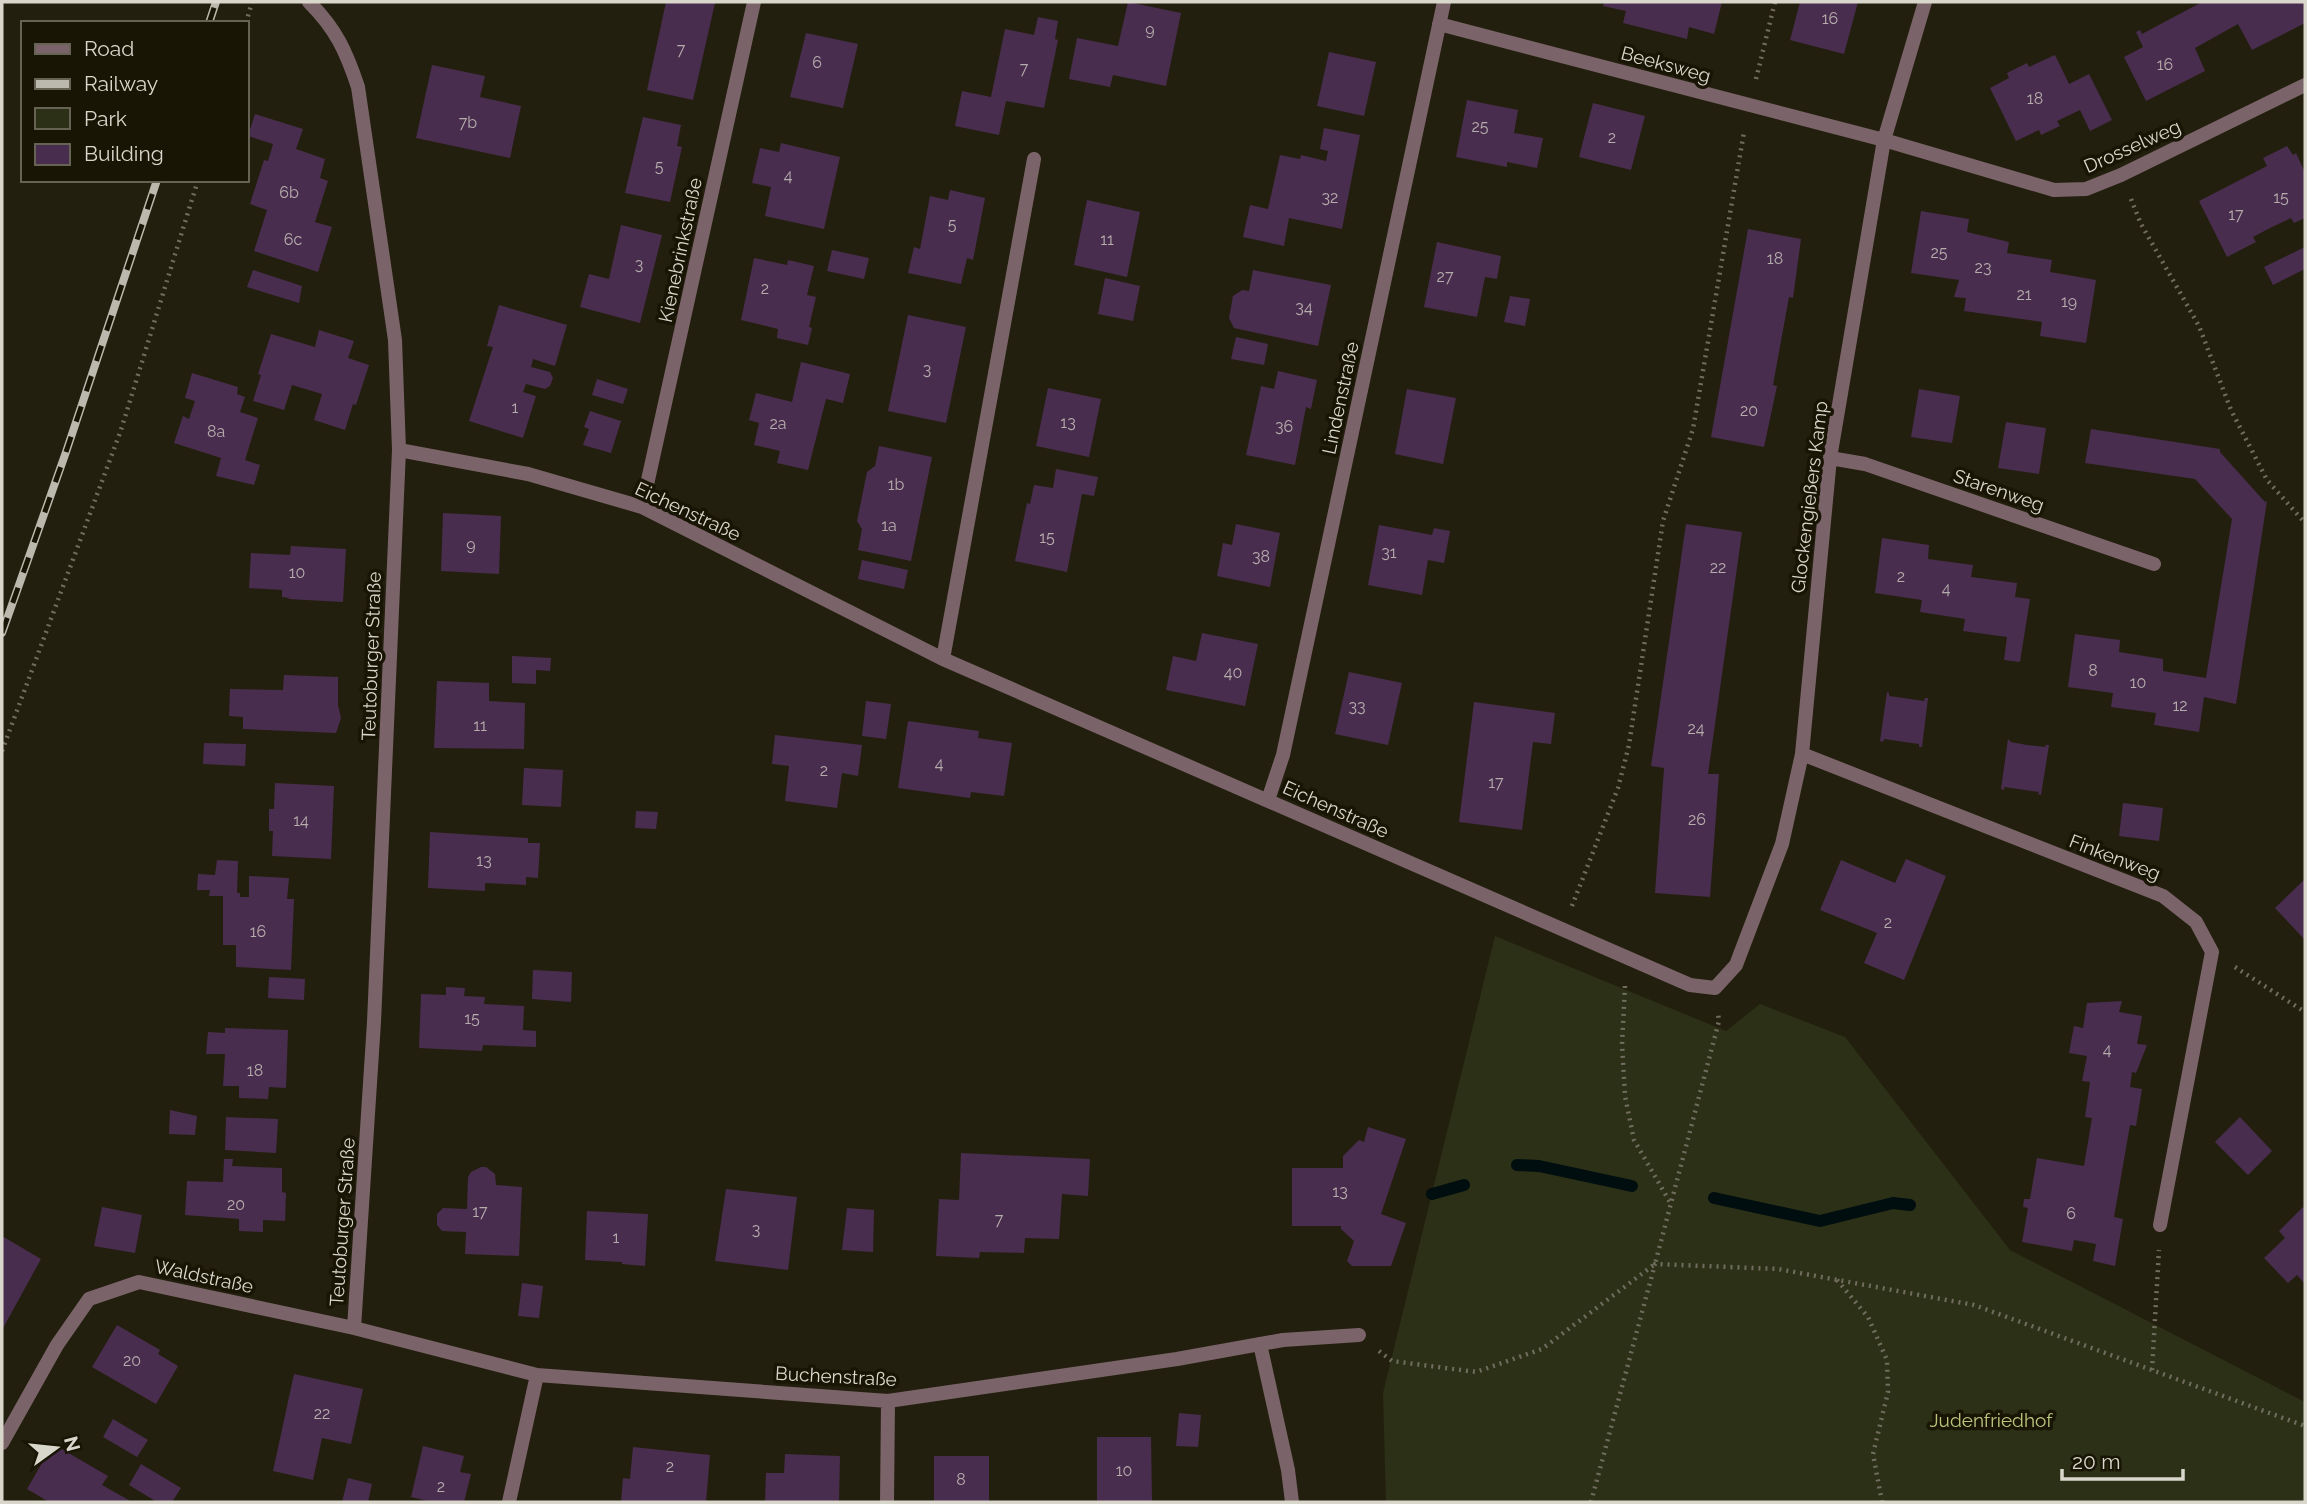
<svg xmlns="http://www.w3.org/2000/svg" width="2307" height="1504" viewBox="0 0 2307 1504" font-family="Raleway,sans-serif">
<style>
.green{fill:#2c3016}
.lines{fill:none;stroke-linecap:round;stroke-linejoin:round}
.stream{stroke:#000e10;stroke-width:12}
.building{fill:#492d4e}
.path{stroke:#706d5f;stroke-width:4.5;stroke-dasharray:2 5;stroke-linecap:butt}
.lane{stroke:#7b6469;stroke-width:14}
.street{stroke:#7b6469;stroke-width:14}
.rail-casing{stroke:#bbb9ad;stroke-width:8}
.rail{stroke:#191505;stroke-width:5;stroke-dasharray:16;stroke-linecap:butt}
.labels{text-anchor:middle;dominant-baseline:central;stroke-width:7;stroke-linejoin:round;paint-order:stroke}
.number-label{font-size:16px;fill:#b5acac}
.street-label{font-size:19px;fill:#d9d7cc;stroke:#191505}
.park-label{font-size:19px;fill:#bbc67c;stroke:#191505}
</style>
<rect width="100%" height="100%" fill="#231f0e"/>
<path class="green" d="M1495,936L1726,1031L1760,1004L1845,1037L2010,1250L2305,1402V1502H1386L1383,1393Z"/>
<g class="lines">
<path class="stream" d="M1517,1165L1539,1166L1632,1186
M1432,1194L1464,1185
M1714,1198L1820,1221L1893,1203L1910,1205"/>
</g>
<path class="building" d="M666,2L715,3L693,100L647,90Z
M1128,2L1181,13L1166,86L1113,75L1110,87L1069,79L1077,38L1118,46Z
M1604,2H1722L1714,34L1689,27L1687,39L1623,23L1626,11L1603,6Z
M1800,2H1858L1844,54L1790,40Z
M2202,2H2305V23L2252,50L2238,24L2195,48L2205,71L2146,101L2124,57L2143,47L2136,32L2140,30L2142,34Z
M1038,17L1058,21L1055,39L1058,40L1044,108L1006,101L999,135L955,126L962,91L991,97L1005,29L1034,35Z
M806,33L858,44L843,108L790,97Z
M1329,52L1376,62L1364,116L1317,106Z
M2055,55L2069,84L2089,74L2112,120L2090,131L2080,110L2057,121L2060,126L2041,135L2039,130L2016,141L1990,88L2009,78L2007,73L2027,63L2029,67Z
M432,65L485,76L480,97L521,106L510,158L416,138Z
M1467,100L1518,110L1514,133L1543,138L1537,168L1507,162V167L1456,157Z
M1593,103L1645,116L1631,170L1579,157Z
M255,114L303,129L296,149L325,159L320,178L328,181L315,222L332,227L318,272L254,251L267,210L250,204L264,160L268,161L273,144L248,136Z
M643,117L681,125L677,146L682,147L670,202L625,193Z
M1324,128L1360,135L1342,229L1289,218L1284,246L1243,237L1250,205L1268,209L1280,155L1300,159L1301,155L1326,161L1328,151L1320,149Z
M781,143L840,157L824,229L765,216L771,187L752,183L760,148L779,152Z
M2287,146L2293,155L2296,153L2305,173V218L2294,223L2291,218L2272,227L2253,237L2256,242L2227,257L2199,201L2267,166L2263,158Z
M950,190L985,198L973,260L967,258L961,284L908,273L914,247L920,249L930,196L948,200Z
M1087,200L1140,212L1127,277L1074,265Z
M1921,211L1969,219L1967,232L2009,242L2007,253L2052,260L2050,272L2096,280L2086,343L2040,336L2042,322L1964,311L1966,298L1954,297L1959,280L1911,273Z
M621,225L662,235L640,323L580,307L589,274L609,279Z
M1748,229L1801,239L1793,298L1789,297L1773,385L1777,386L1764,447L1711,437Z
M1437,242L1501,256L1497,279L1485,277L1477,317L1424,307Z
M2305,247V269L2273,285L2264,267Z
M832,250L869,258L864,279L827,271Z
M754,258L787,265L788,260L814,266L807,295L816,297L809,327L812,328L808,345L777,338L778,329L741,320Z
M253,270L302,286L299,303L247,287Z
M1253,270L1331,285L1318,346L1234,328L1229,318L1233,296L1242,290L1249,291Z
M1105,278L1140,286L1133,321L1098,314Z
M1510,296L1530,299L1525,326L1504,322Z
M499,305L567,325L555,366L533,359L531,367L550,372L553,378L550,386L545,389L526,384L523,392L536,396L523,438L469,421L493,347L487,346Z
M908,315L966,327L946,423L888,411Z
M319,330L354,341L348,358L369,365L356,405L353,404L345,430L314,420L322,394L292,385L284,410L253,401L261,375L258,374L271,334L315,347Z
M1236,337L1268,344L1264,365L1231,359Z
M801,362L850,374L843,403L826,399L808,470L777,463L780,451L754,445L759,423L749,420L756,393L792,402Z
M1278,371L1317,380L1311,409L1306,407L1295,465L1246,455L1261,386L1274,389Z
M192,373L238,387L237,394L245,397L240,412L258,418L245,460L260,465L254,485L216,476L221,458L174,443L183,416L189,419L195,401L185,398Z
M597,379L628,389L623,404L592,395Z
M1048,388L1101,399L1089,457L1036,446Z
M1407,389L1456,398L1443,464L1395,454Z
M1919,389L1960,396L1952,443L1911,437Z
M590,411L621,421L611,453L583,445L589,429L584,427Z
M2006,422L2046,428L2039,474L1998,468Z
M2091,429L2220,449V452L2265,502L2267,501L2236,704L2204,697L2199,732L2154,725L2156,713L2111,707L2113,693L2068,687L2075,634L2120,640L2119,652L2163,659V671L2206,678L2232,519L2195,479L2085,463Z
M879,446L932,457L911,561L858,550L862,529L857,521L867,472L875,466Z
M1056,469L1098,477L1094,496L1082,494L1067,572L1015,561L1027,503L1030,504L1034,485L1053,488Z
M443,513L501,516L499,574L441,571Z
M1236,524L1280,533L1270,587L1217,576L1223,543L1232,545Z
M1686,524L1742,532L1708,774H1719L1710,897L1655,893L1664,768L1651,766Z
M1379,525L1432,535L1434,528L1450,531L1444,563L1428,560L1422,595L1368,585Z
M1882,538L1929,545L1928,559L1973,565L1971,577L2017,583L2015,597L2030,599L2020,662L2004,660L2007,637L1963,631L1965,619L1920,612L1922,600L1875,593Z
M291,546L346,549L343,602L288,599L289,598L282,597V590L249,588L251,553L290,555Z
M862,560L908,570L904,589L858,579Z
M1202,633L1258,644L1245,706L1166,690L1173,656L1196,661Z
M512,656L551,658L550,671L536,670V684L512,683Z
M1349,672L1402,683L1388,745L1335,734Z
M284,675L338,677V705L341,718L336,733L243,729V717L229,716L230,689L283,690Z
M437,681L489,683V701L525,703L524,749L434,748Z
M1887,692L1889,693V696L1924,701L1925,698H1928L1922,747H1919V744L1884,739L1883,742L1880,741Z
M866,701L891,704L886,739L862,736Z
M1474,702L1555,713L1551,744L1533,742L1522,830L1459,822Z
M908,721L979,731L978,738L1012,743L1004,796L971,792L970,798L898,788Z
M775,735L862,745L858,776L842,773L837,808L785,801L789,766L772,764Z
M2008,739L2011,742L2027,745L2046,747L2045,745H2049L2041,795L2038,794L2039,792L2004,787V790L2001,789Z
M204,743L246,744L245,766L203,764Z
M524,768L563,770L561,807L522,805Z
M275,783L334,786L331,859L272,856L273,831H269V809H274Z
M2123,803L2163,808L2159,841L2119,836Z
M636,811L658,812L656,829L635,828Z
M430,832L528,838V843H540L538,878L526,877V885L485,883V891L428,888Z
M1906,859L1946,876L1904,980L1864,963L1877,933L1820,910L1841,860L1895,883Z
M217,860L238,861L237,893H240V897H249V876L289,878L287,899H294L291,970L236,967V945H223V896H209L210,890H197L198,874L215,875Z
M2305,879V940L2275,908Z
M533,970L572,972L571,1002L532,999Z
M269,977L305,979L304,1000L268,998Z
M446,987L465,988L464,996L485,997L484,1004L524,1006L523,1030L536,1031V1047L483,1045L482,1051L419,1048L421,994L446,995Z
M2122,1001L2119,1012L2142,1016L2137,1044L2147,1045L2136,1073L2132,1072L2130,1087L2142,1089L2136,1126L2130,1125L2114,1217L2123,1219L2115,1266L2093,1261L2096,1244L2074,1240L2072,1251L2022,1242L2028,1208L2023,1207L2024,1199H2030L2037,1158L2084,1166L2092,1118L2085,1117L2090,1082L2082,1081L2087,1056L2069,1053L2074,1026L2083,1028L2087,1003Z
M225,1028L288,1030L286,1088L269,1087L268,1099L239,1098V1086H223L225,1054H206L208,1032L225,1033Z
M170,1110L197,1116L195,1135L169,1134Z
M226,1117L278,1119L276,1153L225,1150Z
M2240,1117L2272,1151L2248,1175L2215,1142Z
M1368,1127L1406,1139L1381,1214L1406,1223L1391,1266H1352L1347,1261L1354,1241L1341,1229V1226H1292V1168H1343V1156L1359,1140L1364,1142Z
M961,1153L1090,1159L1088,1196L1062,1194L1059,1239L1025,1238L1024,1253L980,1252L979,1258L936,1256L939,1199L959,1200Z
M224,1159H233L232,1166L282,1168V1192L286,1193L285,1221L263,1220V1232L239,1231V1219L185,1215L187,1181L223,1182Z
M481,1167H486L495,1174L496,1185L522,1187L519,1256L465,1254L466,1232L442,1231L437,1225V1214L443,1208L467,1209L468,1177L471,1172Z
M726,1189L797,1197L788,1270L715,1261Z
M102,1207L142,1215L135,1253L94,1246Z
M2303,1207L2305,1210V1284L2297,1275L2288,1283L2264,1258L2285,1238L2279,1231Z
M847,1208L874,1210L873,1252L842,1250Z
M587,1211L648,1214L645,1266L622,1264V1262L585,1260Z
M2,1236L41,1259L2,1330Z
M522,1283L543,1286L539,1318L518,1316Z
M117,1325L160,1350L158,1354L178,1366L156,1404L92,1367Z
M294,1374L363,1389L351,1444L322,1438L313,1480L273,1471Z
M1179,1413L1201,1415L1198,1447L1176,1446Z
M113,1419L148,1440L137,1457L103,1437Z
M1097,1437H1151L1152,1502H1097Z
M53,1444L108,1476L102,1485L132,1502H49L27,1489Z
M423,1446L464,1456L460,1472L471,1474L464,1502H432L411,1497Z
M633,1447L710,1455L706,1502H621L623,1478L630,1479Z
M785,1454L840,1456L839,1502H765L766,1473H784Z
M934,1456H989V1502H934Z
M141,1464L181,1488L172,1502H157L129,1485Z
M348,1478L372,1484L368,1502H342Z"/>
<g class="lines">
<path class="path" d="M246,23L252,2
M1756,79L1775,2
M2131,199L2141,224L2199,326L2231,410L2267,480L2305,523
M2,751L121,430L198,180
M1572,906L1618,788L1629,745L1663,521L1693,429L1744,132
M2235,967L2305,1012
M1625,986L1622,1044L1625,1096L1634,1140L1671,1204
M1837,1280L1868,1317L1887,1360L1888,1392L1873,1454L1882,1502
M1379,1351L1392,1361L1476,1372L1542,1349L1655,1264L1719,1021L1718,1013
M2152,1370L2159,1250
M1591,1502L1655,1264L1778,1269L1974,1305L2305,1426"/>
<path class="lane" d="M1260,1344L1288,1470L1292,1502"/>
<path class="street" d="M309,2C336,29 346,51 358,87L395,340L399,450L374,1022L354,1328
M1439,24L1884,140L2054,190L2086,189L2121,175L2305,85
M399,450L528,474L642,507L943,659L1690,985L1715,988L1736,965L1782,844L1802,754L1830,458L1884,140L1925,2
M1830,458L1865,464L2154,564
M642,507L754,2
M943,659L1034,159
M1802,754L2163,896L2196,922L2212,952L2160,1225
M1268,800L1283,755L1444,2
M2,1443L57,1345L89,1299L139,1282L354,1328L537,1375L888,1401L1177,1359L1283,1340L1359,1335
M509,1502L537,1375
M887,1502L888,1401"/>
<g class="rail-casing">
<path id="rail" d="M209,23L216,2
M2,633L66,452L157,180"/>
</g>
<use href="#rail" class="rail"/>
</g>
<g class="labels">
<g class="number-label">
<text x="1830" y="18">16</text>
<text x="1150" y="29">9</text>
<text x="681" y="49">7</text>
<text x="817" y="62">6</text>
<text x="2165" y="64">16</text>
<text x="1024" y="68">7</text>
<text x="2035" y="98">18</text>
<text x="468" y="122">7b</text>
<text x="1480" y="126">25</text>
<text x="1612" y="137">2</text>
<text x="659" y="166">5</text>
<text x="788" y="175">4</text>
<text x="289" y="192">6b</text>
<text x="1330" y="197">32</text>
<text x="2281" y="197">15</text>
<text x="2236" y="214">17</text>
<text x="952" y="224">5</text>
<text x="293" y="239">6c</text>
<text x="1107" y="239">11</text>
<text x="1939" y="252">25</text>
<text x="1775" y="258">18</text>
<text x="639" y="264">3</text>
<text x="1983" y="267">23</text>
<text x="1445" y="276">27</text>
<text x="765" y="288">2</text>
<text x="2024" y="294">21</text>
<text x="2069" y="301">19</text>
<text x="1304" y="307">34</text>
<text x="927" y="369">3</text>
<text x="515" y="407">1</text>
<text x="1749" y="410">20</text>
<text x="1068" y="422">13</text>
<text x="778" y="423">2a</text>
<text x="1284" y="426">36</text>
<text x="216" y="431">8a</text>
<text x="896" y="484">1b</text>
<text x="889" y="525">1a</text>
<text x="1047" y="537">15</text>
<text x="471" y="544">9</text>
<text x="1389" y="552">31</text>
<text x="1261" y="556">38</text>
<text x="1718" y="567">22</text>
<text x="297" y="572">10</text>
<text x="1901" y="576">2</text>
<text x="1946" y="588">4</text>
<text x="2093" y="670">8</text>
<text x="1233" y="672">40</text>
<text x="2138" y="682">10</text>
<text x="2180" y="705">12</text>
<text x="1357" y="706">33</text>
<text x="480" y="725">11</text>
<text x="1696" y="728">24</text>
<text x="939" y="763">4</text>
<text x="824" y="770">2</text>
<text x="1496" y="782">17</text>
<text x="1697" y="819">26</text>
<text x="301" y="820">14</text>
<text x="484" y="860">13</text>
<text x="1888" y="922">2</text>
<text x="258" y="931">16</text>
<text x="472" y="1018">15</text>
<text x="2107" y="1049">4</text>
<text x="255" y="1070">18</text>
<text x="1340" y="1191">13</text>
<text x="236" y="1204">20</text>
<text x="480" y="1211">17</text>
<text x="2071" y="1213">6</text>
<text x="999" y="1219">7</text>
<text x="756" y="1229">3</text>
<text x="616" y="1237">1</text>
<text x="132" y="1360">20</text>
<text x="322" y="1413">22</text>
<text x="670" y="1466">2</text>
<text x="1124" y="1470">10</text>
<text x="961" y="1479">8</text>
<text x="441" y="1486">2</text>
</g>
<g class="street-label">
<text transform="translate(1666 64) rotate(15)">Beeksweg</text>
<text transform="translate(2132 146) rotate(-24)">Drosselweg</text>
<text transform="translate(680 250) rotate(-78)">Kienebrinkstraße</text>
<text transform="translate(1340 398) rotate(-78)">Lindenstraße</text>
<text transform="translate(1999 490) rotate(19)">Starenweg</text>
<text transform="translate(1809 497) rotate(-83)">Glockengießers Kamp</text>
<text transform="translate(688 511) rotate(25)">Eichenstraße</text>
<text transform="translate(371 656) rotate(-88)">Teutoburger Straße</text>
<text transform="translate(1336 809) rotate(24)">Eichenstraße</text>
<text transform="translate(2115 857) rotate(21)">Finkenweg</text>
<text transform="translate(342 1222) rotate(-86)">Teutoburger Straße</text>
<text transform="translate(204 1276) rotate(12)">Waldstraße</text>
<text transform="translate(836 1376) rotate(3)">Buchenstraße</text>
</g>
<g class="park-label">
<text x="1991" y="1420">Judenfriedhof</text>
</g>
</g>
<rect width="2307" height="1504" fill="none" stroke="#d9d7cc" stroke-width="7"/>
<rect x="21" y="21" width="228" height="161" fill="#191505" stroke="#666355" stroke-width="2"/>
<rect x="35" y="44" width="35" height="10" fill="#7b6469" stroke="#666355" stroke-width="2"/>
<text x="84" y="56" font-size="21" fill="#d9d7cc">Road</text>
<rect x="35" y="79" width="35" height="10" fill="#bbb9ad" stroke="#666355" stroke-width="2"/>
<text x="84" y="91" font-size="21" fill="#d9d7cc">Railway</text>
<rect x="35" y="108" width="35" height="21" fill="#2c3016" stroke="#666355" stroke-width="2"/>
<text x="84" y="126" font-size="21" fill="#d9d7cc">Park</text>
<rect x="35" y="144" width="35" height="21" fill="#492d4e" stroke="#666355" stroke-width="2"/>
<text x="84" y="161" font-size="21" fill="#d9d7cc">Building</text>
<g transform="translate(56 1448) rotate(75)" stroke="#191505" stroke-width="5" paint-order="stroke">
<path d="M0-5L12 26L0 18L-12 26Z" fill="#d9d7cc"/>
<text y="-10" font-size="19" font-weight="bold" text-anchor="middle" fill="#d9d7cc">N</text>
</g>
<path d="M2062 1469v10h121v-10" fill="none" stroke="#d9d7cc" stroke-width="3.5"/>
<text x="2072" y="1469" font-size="21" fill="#d9d7cc" stroke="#191505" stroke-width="5" paint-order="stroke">20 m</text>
</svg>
